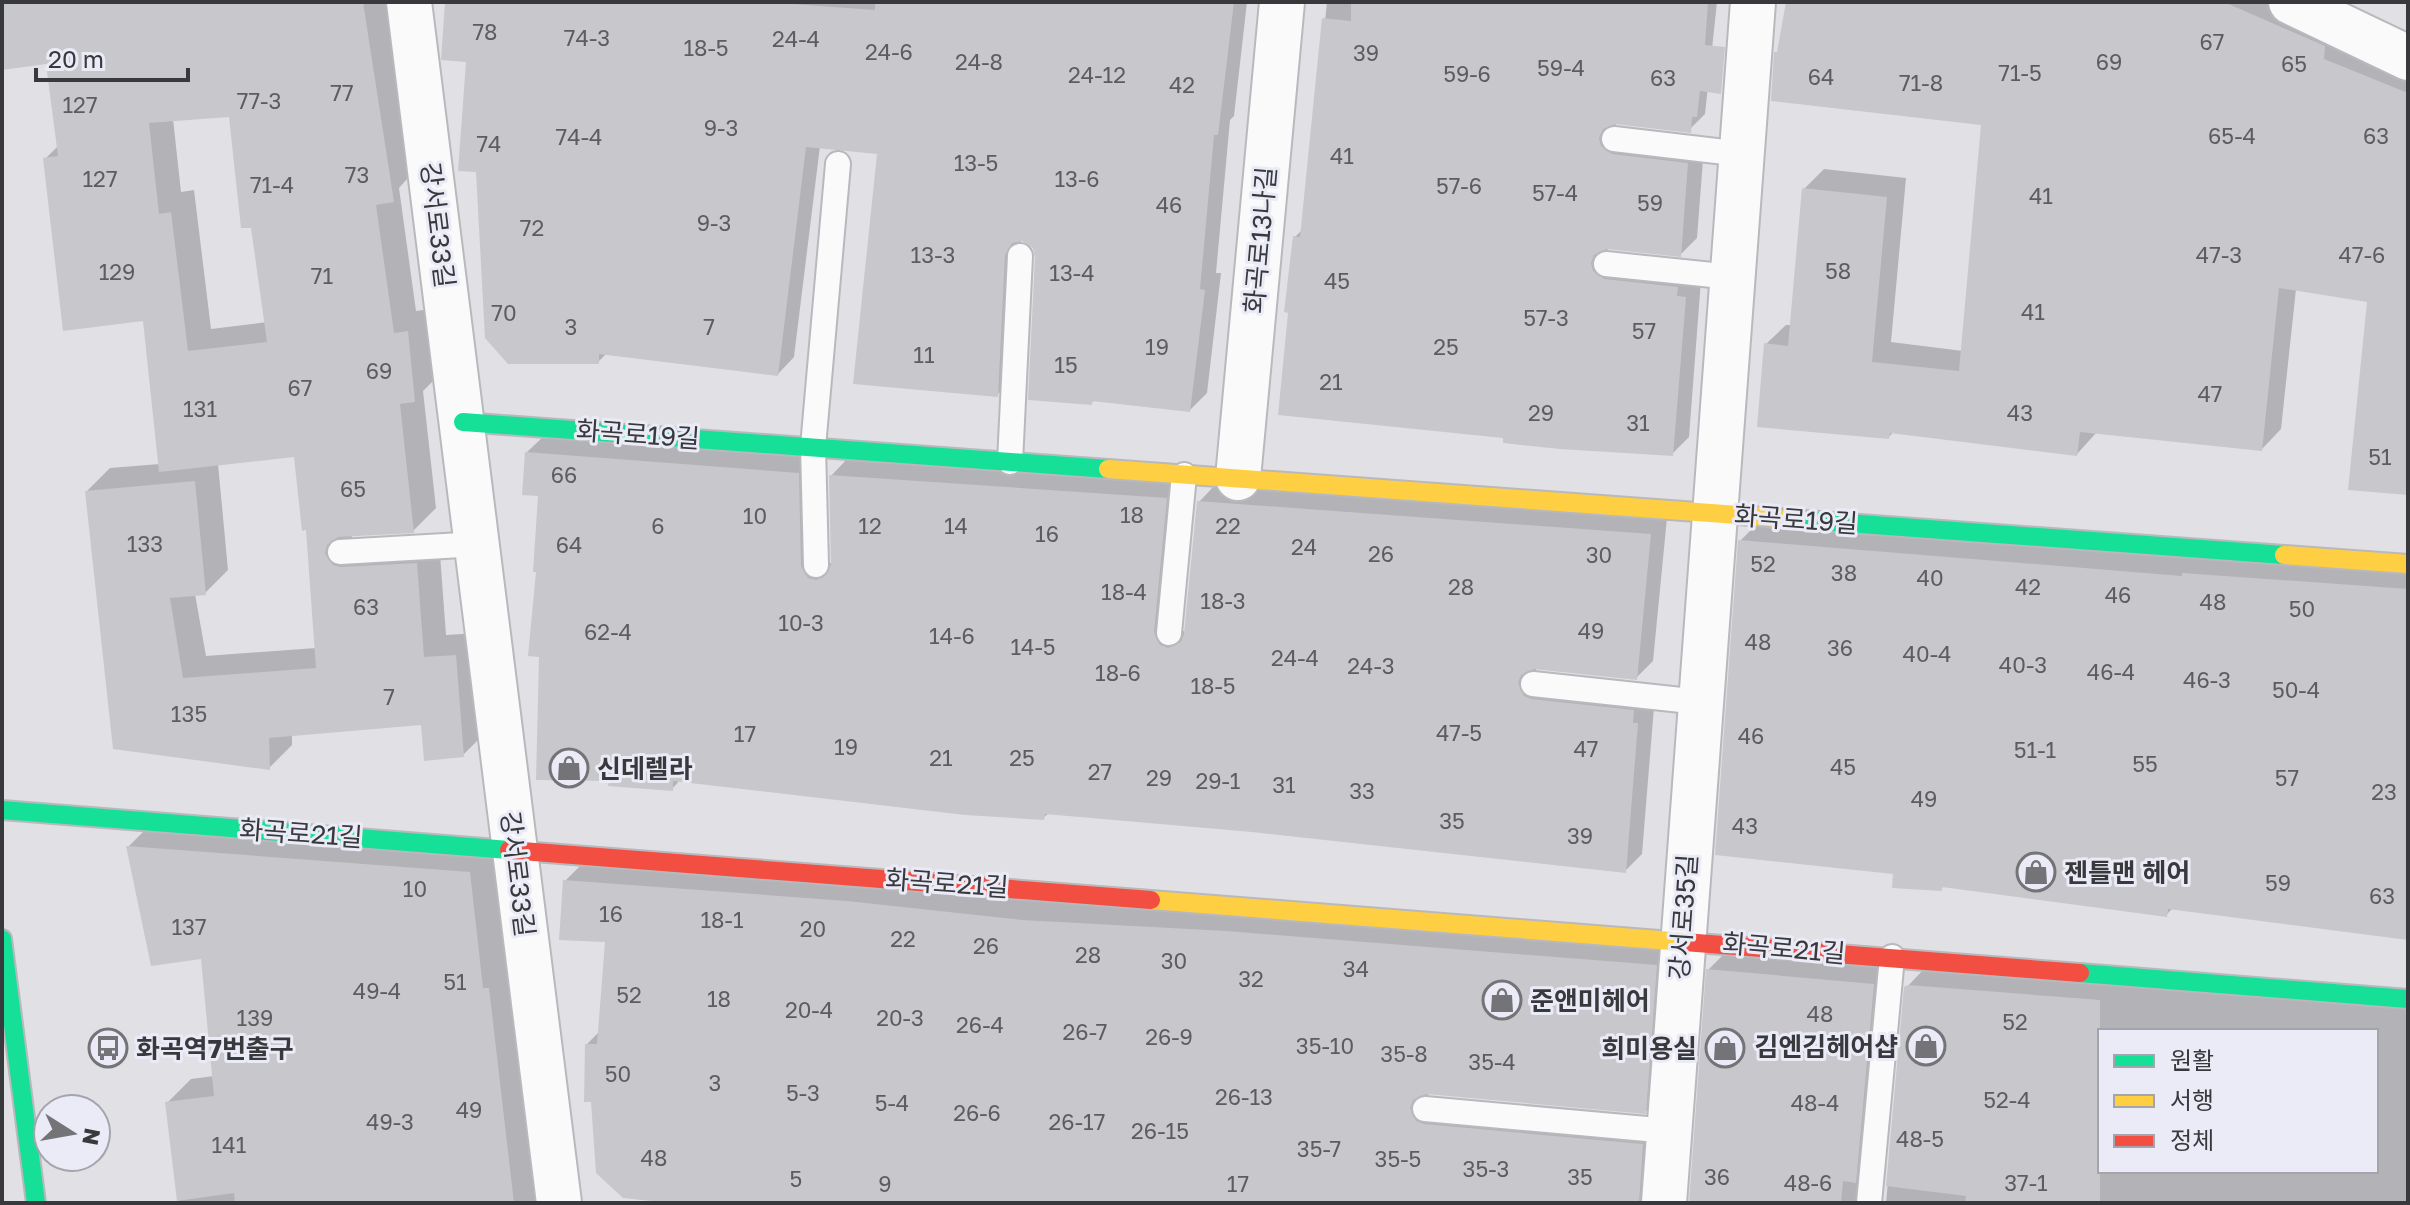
<svg xmlns="http://www.w3.org/2000/svg" width="2410" height="1205" viewBox="0 0 2410 1205" font-family="'Golos Text','Noto Sans KR',sans-serif">
<style>
.shadow{fill:#0003;fill-rule:evenodd}
.building{fill:#c8c8cc;fill-rule:evenodd}
.lines{fill:none;stroke-linecap:round;stroke-linejoin:round}
.lane-casing{stroke:#b9b9bd;stroke-width:28}
.street-casing{stroke:#b9b9bd;stroke-width:48}
.fast-casing{stroke:#b9b9bd;stroke-width:22}
.slow-casing{stroke:#b9b9bd;stroke-width:22}
.jam-casing{stroke:#b9b9bd;stroke-width:22}
.lane{stroke:#fafafb;stroke-width:24}
.street{stroke:#fafafb;stroke-width:44}
.fast{stroke:#16e098;stroke-width:18}
.slow{stroke:#ffcf43;stroke-width:18}
.jam{stroke:#f24e42;stroke-width:18}
.labels{text-anchor:middle;dominant-baseline:central;stroke-width:6;stroke-linejoin:round;paint-order:stroke}
.number-label{font-size:22px;fill:#5c5d61}
.street-label{font-size:26px;fill:#38393d;stroke:#eaebf6}
.poi-label{font-size:26px;font-weight:bold;fill:#38393d;stroke:#eaebf6;text-anchor:start}
</style>
<rect width="100%" height="100%" fill="#e0e0e5"/>
<path class="shadow" d="M2,2H388L408,178L399,188L416,311L431,309L437,377L423,391L436,508L413,531L350,534L356,543L439,541L446,635L478,633L486,732L463,755L423,722L292,734V745L269,768L115,747L87,491L110,468L160,464L144,319L46,158L59,145L48,62ZM231,114L253,226L267,322L211,329L194,190L181,192L173,119ZM296,455L308,528L316,648L206,656L195,594L205,593L228,570L218,464Z
M448,2H1247L1234,116L1230,120L1216,273H1221L1207,393L1190,410L1096,399L1091,403L1035,247L1021,238L1014,378L997,395L879,153L820,146L794,357L778,374L607,353L598,362L478,171L469,60Z
M1327,2H1717L1705,114L1688,131L1615,122L1617,129L1704,147L1697,238L1680,255L1607,247L1609,254L1701,280L1689,437L1672,454L1506,436L1295,237L1303,229Z
M1787,2H2294L2408,66V494L2369,300L2296,289L2281,429L2262,449L2097,432L2077,454L1894,431L1889,437L1766,344L1786,325H1792L1804,189L1824,169L1906,178L1891,342L1963,351L1984,124Z
M544,436L815,457L825,561L833,564L831,476L847,459L1182,482L1176,628L1186,632L1199,502L1215,485L1667,518L1653,661L1636,678L1535,667L1540,679L1654,707L1642,854L1625,871L1252,830L1049,813L1043,818L680,780L672,789L611,779L541,656L540,495L527,452Z
M1757,524L2408,570V935L2173,908L2166,915L1945,885L1941,889L1895,872L1740,541Z
M152,823L494,848L507,965L513,964L544,1203H179L167,1103L191,1079L214,1076L202,957L128,847Z
M582,864L1672,949L1662,1095L1645,1112L1427,1092L1432,1104L1659,1128L1663,1203H691L587,1044L600,1031L607,940L565,881Z
M1725,953L1890,968L1872,1193L1886,1203H1691L1708,970Z
M1923,970L2408,1008V1203H1886L1906,988ZM2100,1031H2376V1171H2100Z"/>
<path class="building" d="M2,2H363L394,202L376,205L394,333L408,331L415,402L400,404L414,533L338,537L327,545L325,554L333,565L340,567L417,563L424,657L456,655L464,757L424,761L421,725L269,738L270,770L113,749L85,491L195,481L206,595L170,598L183,678L316,668L306,530L302,531L294,457L159,472L143,321L63,331L43,158L58,156L46,64L2,70ZM229,117L241,228H251L267,342L188,351L171,212L159,214L149,123Z
M445,2H764L875,10V2H1234L1218,135H1214L1200,289L1205,290L1190,412L1092,401V405L1028,400L1035,257L1033,248L1022,241L1012,243L1005,255L998,397L853,384L877,154L806,147L778,376L599,354V364H508L485,338L476,172L458,171L466,62L441,60Z
M1351,2H1708L1705,45L1725,47L1721,94L1700,91L1697,117H1692L1691,133L1615,124L1603,129L1599,138L1601,146L1612,154L1688,163L1681,257L1607,249L1594,255L1591,263L1593,271L1604,279L1678,287L1677,296L1686,297L1673,456L1560,449L1503,443V438L1278,415L1288,313L1284,312L1293,236L1300,237L1322,18L1351,21Z
M1786,2H2224L2325,46L2324,59L2408,93V495L2348,490L2367,302L2279,288L2262,451L2080,432L2077,456L1890,433L1889,439L1757,427L1764,343L1788,346L1802,188L1887,197L1872,362L1959,371L1981,125L1771,101L1774,52H1777Z
M525,452L799,473L801,566L808,578L816,580L824,577L831,565L829,475L1167,498L1154,632L1160,645L1168,648L1181,642L1184,634L1197,501L1651,534L1637,680L1534,669L1521,675L1518,683L1524,696L1531,699L1634,710L1633,723H1638L1626,873L1252,832L1045,814L1044,820L965,815L673,781V791L608,786L609,781L536,780L539,657L528,656L536,572H533L538,496L522,495Z
M1738,540L2182,576V573L2408,589V940L2168,909L2167,917L1942,887V891L1892,888L1893,874L1715,855Z
M126,846L470,872L483,988H489L514,1203H235L234,1193L177,1201L165,1102L214,1096L201,959L151,966Z
M563,880L847,901L1022,920L1226,931L1657,965L1646,1114L1426,1094L1413,1100L1410,1108L1416,1121L1424,1124L1643,1144L1639,1203H670L623,1198L596,1173L591,1102H584L585,1044H597L605,942L559,940Z
M1706,969L1874,984L1856,1183L1843,1181L1841,1203H1689Z
M1908,985L2100,1000V1203H1965L1966,1196L1886,1186L1904,987Z"/>
<g class="lines">
<g class="lane-casing">
<path id="lane" d="M1614,139L1742,154
M1606,264L1732,277
M1010,462L1020,256
M340,552L479,544
M816,565L813,447L838,164
M1169,633L1184,475
M1533,684L1700,702
M1425,1109L1669,1131
M1869,1203L1892,957"/>
</g>
<g class="street-casing">
<path id="street" d="M409,2L559,1203
M2291,2L2408,58
M1238,478L1282,2
M1664,1203L1753,2"/>
</g>
<g class="fast-casing">
<path id="fast" d="M463,422L1108,469
M1779,518L2284,555
M2,810L509,850
M2,939L36,1203
M2080,973L2408,999"/>
</g>
<g class="slow-casing">
<path id="slow" d="M1108,469L1779,518
M2284,555L2408,564
M1151,900L1684,942"/>
</g>
<g class="jam-casing">
<path id="jam" d="M509,850L1151,900
M1684,942L2080,973"/>
</g>
<use href="#lane" class="lane"/>
<use href="#street" class="street"/>
<use href="#fast" class="fast"/>
<use href="#slow" class="slow"/>
<use href="#jam" class="jam"/>
</g>
<defs>
<g id="shop-ring" transform="scale(2)"><circle r="9.5" fill="#eaebf6" stroke="#737378" stroke-width="1.5"/><path d="M-5-2.5h2.3a2.7 3.5 0 0 1 5.4 0H5L5.5 6h-11ZM-1.5-2.5h3a1.5 2.3 0 0 0-3 0Z" fill="#737378"/></g>
<g id="bus-ring" transform="scale(2)"><circle r="9.5" fill="#eaebf6" stroke="#737378" stroke-width="1.5"/><path d="M-5-6H5V4H4V6H2V4H-2V6H-4V4H-5ZM-3.5-4V0h7V-4ZM-3.5 1.2v1.5H-2V1.2ZM2 1.2v1.5H3.5V1.2Z" fill="#737378"/></g>
</defs>
<g fill-rule="evenodd">
<use href="#shop-ring" x="569" y="768"/>
<use href="#shop-ring" x="2036" y="872"/>
<use href="#shop-ring" x="1502" y="1000"/>
<use href="#shop-ring" x="1926" y="1046"/>
<use href="#bus-ring" x="108" y="1048"/>
<use href="#shop-ring" x="1725" y="1048"/>
</g>
<g class="labels">
<g class="number-label">
<text x="485" y="31">78</text>
<text x="587" y="37">74-3</text>
<text x="796" y="38">24-4</text>
<text x="2212" y="41">67</text>
<text x="706" y="47">18-5</text>
<text x="889" y="51">24-6</text>
<text x="1366" y="52">39</text>
<text x="979" y="61">24-8</text>
<text x="2109" y="61">69</text>
<text x="2294" y="63">65</text>
<text x="1561" y="67">59-4</text>
<text x="2020" y="72">71-5</text>
<text x="1467" y="73">59-6</text>
<text x="1097" y="74">24-12</text>
<text x="1821" y="76">64</text>
<text x="1663" y="77">63</text>
<text x="1921" y="82">71-8</text>
<text x="1182" y="84">42</text>
<text x="342" y="92">77</text>
<text x="259" y="100">77-3</text>
<text x="80" y="104">127</text>
<text x="721" y="127">9-3</text>
<text x="2232" y="135">65-4</text>
<text x="2376" y="135">63</text>
<text x="579" y="136">74-4</text>
<text x="489" y="143">74</text>
<text x="1342" y="155">41</text>
<text x="976" y="162">13-5</text>
<text x="357" y="174">73</text>
<text x="100" y="178">127</text>
<text x="1077" y="178">13-6</text>
<text x="272" y="184">71-4</text>
<text x="1459" y="185">57-6</text>
<text x="1555" y="192">57-4</text>
<text x="2041" y="195">41</text>
<text x="1650" y="202">59</text>
<text x="1169" y="204">46</text>
<text x="714" y="222">9-3</text>
<text x="532" y="227">72</text>
<text x="933" y="254">13-3</text>
<text x="2219" y="254">47-3</text>
<text x="2362" y="254">47-6</text>
<text x="1838" y="270">58</text>
<text x="117" y="271">129</text>
<text x="1072" y="272">13-4</text>
<text x="322" y="275">71</text>
<text x="1337" y="280">45</text>
<text x="2033" y="311">41</text>
<text x="504" y="312">70</text>
<text x="1546" y="317">57-3</text>
<text x="571" y="326">3</text>
<text x="709" y="326">7</text>
<text x="1644" y="330">57</text>
<text x="1157" y="346">19</text>
<text x="1446" y="346">25</text>
<text x="924" y="354">11</text>
<text x="1066" y="364">15</text>
<text x="379" y="370">69</text>
<text x="1331" y="381">21</text>
<text x="300" y="387">67</text>
<text x="2210" y="393">47</text>
<text x="200" y="408">131</text>
<text x="1541" y="412">29</text>
<text x="2020" y="412">43</text>
<text x="1638" y="422">31</text>
<text x="2380" y="456">51</text>
<text x="564" y="474">66</text>
<text x="353" y="488">65</text>
<text x="1132" y="514">18</text>
<text x="755" y="515">10</text>
<text x="658" y="525">6</text>
<text x="870" y="525">12</text>
<text x="956" y="525">14</text>
<text x="1228" y="525">22</text>
<text x="1047" y="533">16</text>
<text x="145" y="543">133</text>
<text x="569" y="544">64</text>
<text x="1304" y="546">24</text>
<text x="1381" y="553">26</text>
<text x="1599" y="554">30</text>
<text x="1763" y="563">52</text>
<text x="1844" y="572">38</text>
<text x="1930" y="577">40</text>
<text x="1461" y="586">28</text>
<text x="2028" y="586">42</text>
<text x="1124" y="591">18-4</text>
<text x="2118" y="594">46</text>
<text x="1223" y="600">18-3</text>
<text x="2213" y="601">48</text>
<text x="366" y="606">63</text>
<text x="2302" y="608">50</text>
<text x="801" y="622">10-3</text>
<text x="1591" y="630">49</text>
<text x="608" y="631">62-4</text>
<text x="952" y="635">14-6</text>
<text x="1758" y="641">48</text>
<text x="1033" y="646">14-5</text>
<text x="1840" y="647">36</text>
<text x="1927" y="653">40-4</text>
<text x="1295" y="657">24-4</text>
<text x="2023" y="664">40-3</text>
<text x="1371" y="665">24-3</text>
<text x="2111" y="671">46-4</text>
<text x="1118" y="672">18-6</text>
<text x="2207" y="679">46-3</text>
<text x="1213" y="685">18-5</text>
<text x="2296" y="689">50-4</text>
<text x="389" y="696">7</text>
<text x="189" y="713">135</text>
<text x="1459" y="732">47-5</text>
<text x="745" y="733">17</text>
<text x="1751" y="735">46</text>
<text x="846" y="746">19</text>
<text x="1586" y="748">47</text>
<text x="2035" y="749">51-1</text>
<text x="941" y="757">21</text>
<text x="1022" y="757">25</text>
<text x="2145" y="763">55</text>
<text x="1843" y="766">45</text>
<text x="1100" y="771">27</text>
<text x="1159" y="777">29</text>
<text x="2287" y="777">57</text>
<text x="1218" y="780">29-1</text>
<text x="1284" y="784">31</text>
<text x="1362" y="790">33</text>
<text x="2384" y="791">23</text>
<text x="1924" y="798">49</text>
<text x="1452" y="820">35</text>
<text x="1745" y="825">43</text>
<text x="1580" y="835">39</text>
<text x="2278" y="882">59</text>
<text x="415" y="888">10</text>
<text x="2382" y="895">63</text>
<text x="611" y="913">16</text>
<text x="722" y="919">18-1</text>
<text x="189" y="926">137</text>
<text x="813" y="928">20</text>
<text x="903" y="938">22</text>
<text x="986" y="945">26</text>
<text x="1088" y="954">28</text>
<text x="1174" y="960">30</text>
<text x="1356" y="968">34</text>
<text x="1251" y="978">32</text>
<text x="455" y="981">51</text>
<text x="377" y="990">49-4</text>
<text x="629" y="994">52</text>
<text x="719" y="998">18</text>
<text x="809" y="1009">20-4</text>
<text x="1820" y="1013">48</text>
<text x="255" y="1017">139</text>
<text x="900" y="1017">20-3</text>
<text x="2015" y="1021">52</text>
<text x="980" y="1024">26-4</text>
<text x="1085" y="1031">26-7</text>
<text x="1169" y="1036">26-9</text>
<text x="1325" y="1045">35-10</text>
<text x="1404" y="1053">35-8</text>
<text x="1492" y="1061">35-4</text>
<text x="618" y="1073">50</text>
<text x="715" y="1082">3</text>
<text x="803" y="1092">5-3</text>
<text x="1244" y="1096">26-13</text>
<text x="2007" y="1099">52-4</text>
<text x="892" y="1102">5-4</text>
<text x="1815" y="1102">48-4</text>
<text x="469" y="1109">49</text>
<text x="977" y="1112">26-6</text>
<text x="390" y="1121">49-3</text>
<text x="1077" y="1121">26-17</text>
<text x="1160" y="1130">26-15</text>
<text x="1920" y="1138">48-5</text>
<text x="229" y="1144">141</text>
<text x="1319" y="1148">35-7</text>
<text x="654" y="1157">48</text>
<text x="1398" y="1158">35-5</text>
<text x="1486" y="1168">35-3</text>
<text x="1580" y="1176">35</text>
<text x="1717" y="1176">36</text>
<text x="796" y="1178">5</text>
<text x="1808" y="1182">48-6</text>
<text x="2026" y="1182">37-1</text>
<text x="885" y="1183">9</text>
<text x="1238" y="1183">17</text>
</g>
<g class="street-label">
<text transform="translate(438 225) rotate(83)">강서로33길</text>
<text transform="translate(1260 240) rotate(-85)">화곡로13나길</text>
<text transform="translate(638 434) rotate(4)">화곡로19길</text>
<text transform="translate(1796 519) rotate(4)">화곡로19길</text>
<text transform="translate(301 833) rotate(4)">화곡로21길</text>
<text transform="translate(518 874) rotate(83)">강서로33길</text>
<text transform="translate(947 883) rotate(4)">화곡로21길</text>
<text transform="translate(1683 917) rotate(-86)">강서로35길</text>
<text transform="translate(1784 948) rotate(5)">화곡로21길</text>
</g>
<g class="poi-label">
<text x="597" y="768">신데렐라</text>
<text x="2064" y="872">젠틀맨 헤어</text>
<text x="1530" y="1000">준앤미헤어</text>
<text x="1898" y="1046" text-anchor="end">김엔김헤어샵</text>
<text x="136" y="1048">화곡역7번출구</text>
<text x="1697" y="1048" text-anchor="end">희미용실</text>
</g>
</g>
<rect width="2410" height="1205" fill="none" stroke="#38393d" stroke-width="8"/>
<rect x="2098" y="1029" width="280" height="144" fill="#eaebf6" stroke="#a3a4ac" stroke-width="2"/>
<rect x="2114" y="1055" width="40" height="12" fill="#16e098" stroke="#a3a4ac" stroke-width="2"/>
<text x="2170" y="1069" font-size="24" fill="#38393d">원활</text>
<rect x="2114" y="1095" width="40" height="12" fill="#ffcf43" stroke="#a3a4ac" stroke-width="2"/>
<text x="2170" y="1109" font-size="24" fill="#38393d">서행</text>
<rect x="2114" y="1135" width="40" height="12" fill="#f24e42" stroke="#a3a4ac" stroke-width="2"/>
<text x="2170" y="1149" font-size="24" fill="#38393d">정체</text>
<g transform="translate(72 1133) rotate(101)"><circle r="38" fill="#eaebf6" stroke="#a3a4ac" stroke-width="2"/>
<path d="M0-6L14 30L0 20L-14 30Z" fill="#737378"/>
<text y="-12" font-size="22" font-weight="bold" text-anchor="middle" fill="#38393d">N</text>
</g>
<path d="M36 68v12h152v-12" fill="none" stroke="#38393d" stroke-width="4"/>
<text x="48" y="68" font-size="24" fill="#38393d" stroke="#eaebf6" stroke-width="6" paint-order="stroke">20 m</text>
</svg>
